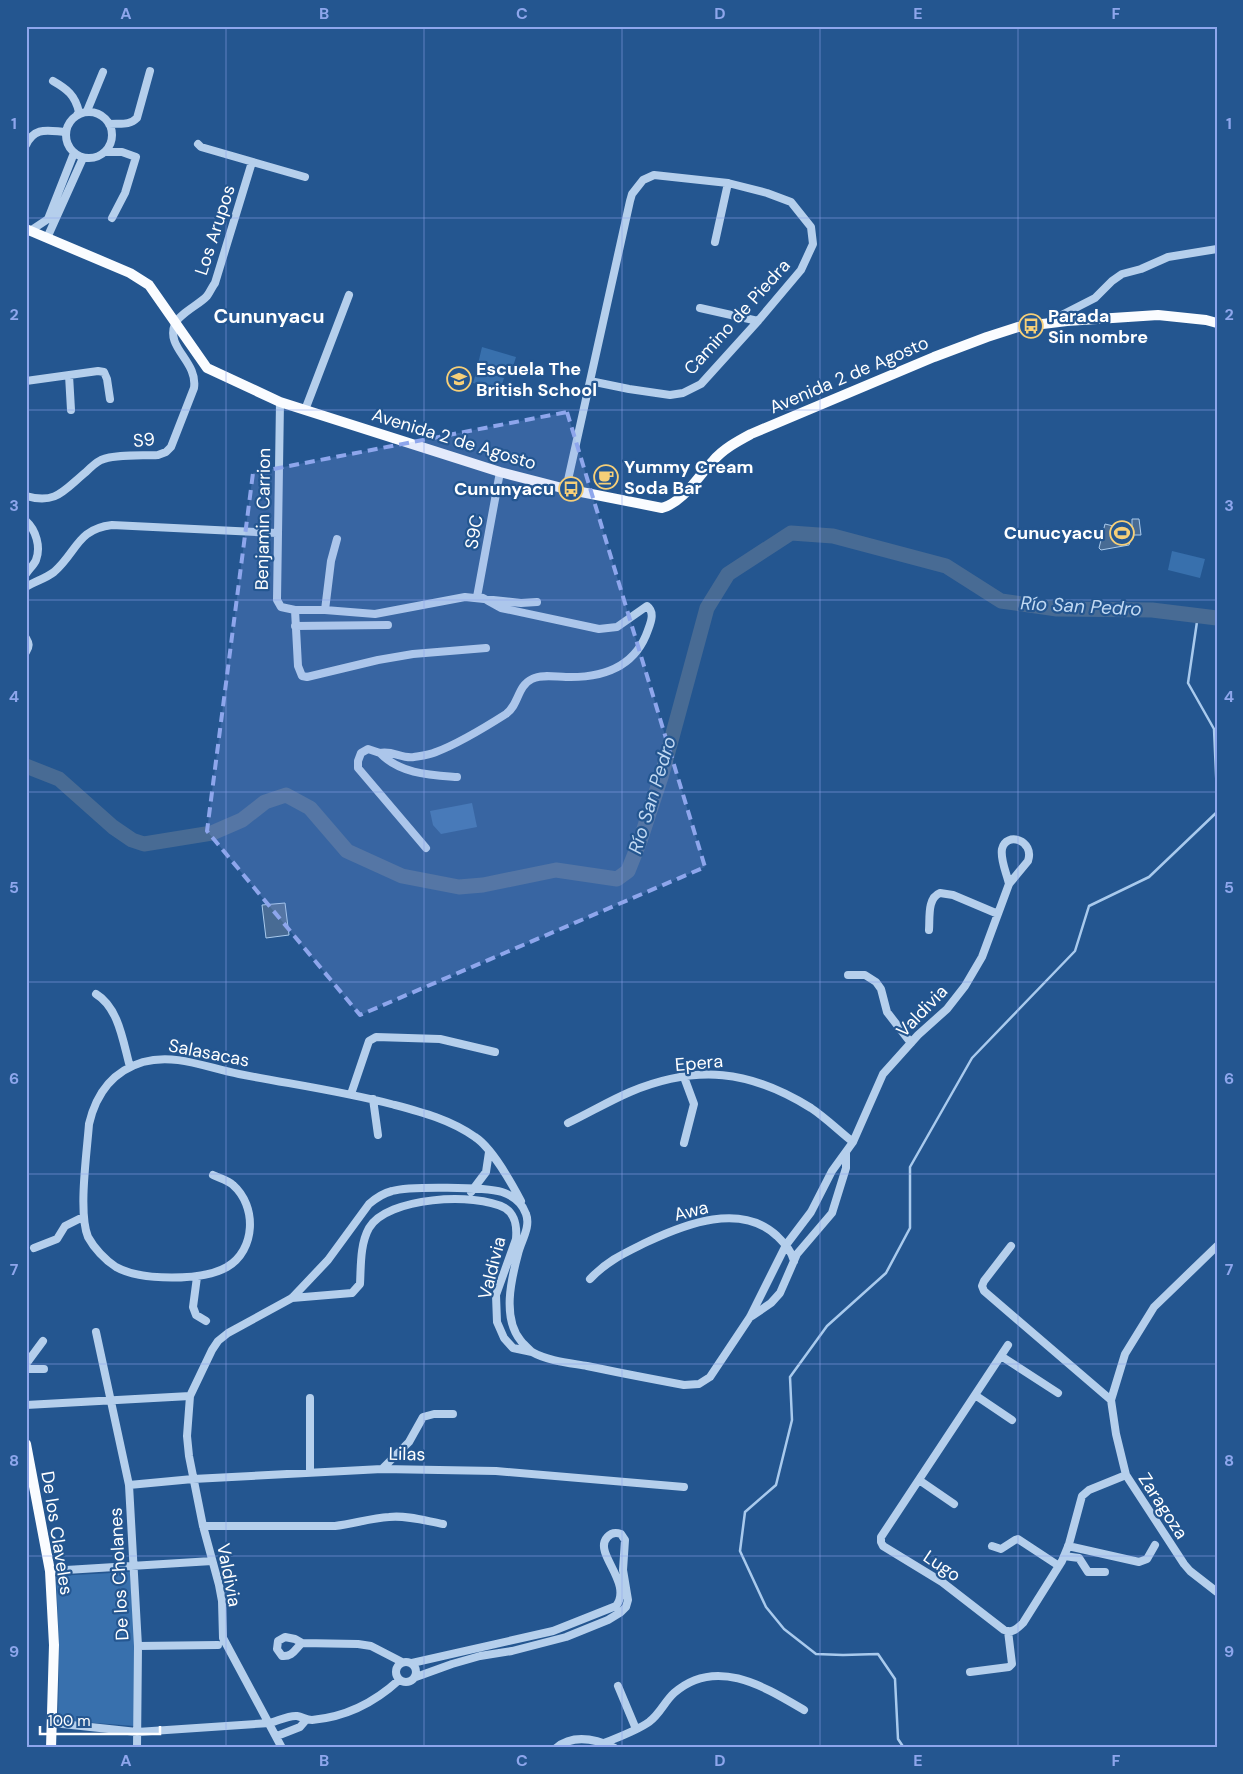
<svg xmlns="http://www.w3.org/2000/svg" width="1243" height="1774" viewBox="0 0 1243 1774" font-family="'DM Sans',sans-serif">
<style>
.green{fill:#3870ad}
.water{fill:#486b94;stroke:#a9caed}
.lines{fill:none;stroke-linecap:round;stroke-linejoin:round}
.stream{stroke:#a9caed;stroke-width:2.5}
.river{stroke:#486b94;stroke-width:15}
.minor{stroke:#b5cfec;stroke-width:8}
.major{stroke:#fafcff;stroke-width:10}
.marked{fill:#8ea6ec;fill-opacity:0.2;stroke:#8ea6ec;stroke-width:4;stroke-dasharray:10 6;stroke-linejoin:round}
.grid{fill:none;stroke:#8ea6ec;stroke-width:1;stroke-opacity:0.55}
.labels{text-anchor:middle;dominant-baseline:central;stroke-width:4.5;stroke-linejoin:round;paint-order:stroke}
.street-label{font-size:18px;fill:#fff;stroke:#245690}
.poi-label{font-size:18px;font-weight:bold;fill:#fff;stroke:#245690;text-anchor:start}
.water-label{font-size:19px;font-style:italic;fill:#c1d9f3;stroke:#245690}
.quarter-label{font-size:20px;font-weight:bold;fill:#fff;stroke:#245690}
.neatline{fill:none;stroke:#8ea6ec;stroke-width:2}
.grid-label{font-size:16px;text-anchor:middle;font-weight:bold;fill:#8ea6ec}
</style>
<rect width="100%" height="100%" fill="#245690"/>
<path class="green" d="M482,347L516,357L511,373L478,364Z
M477,370L504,378L500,391L473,383Z
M1172,551L1205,559L1200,578L1168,570Z
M472,803L477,827L441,834L433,825L430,811Z
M130,1572L135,1647L134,1726L58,1720L59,1645L56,1576Z"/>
<path class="water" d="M1132,519H1139L1141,535H1129L1131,540L1129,545L1101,550L1099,548L1105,524L1130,530L1132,529Z
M285,903L289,935L266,938L262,905Z"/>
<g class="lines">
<path class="stream" d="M1198,615L1188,683L1214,729L1217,795
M904,1748L898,1739L895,1679L878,1654L843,1655L816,1654L784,1629L766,1607L740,1551L745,1512L776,1485L792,1420L790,1377L827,1326L886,1273L910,1228V1167L972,1058L1075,951L1089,906L1149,877L1217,812"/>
<path class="river" d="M26,766L59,779L113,827L132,840L144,844L212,833L242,820L265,802L286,795L310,808L347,851L402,876L459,887L483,885L556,870L617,879L628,871L640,841L662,774L707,608L728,574L791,533L833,536L946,566L1001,601L1057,609L1152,610L1217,618"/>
<path class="minor" d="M53,81C67,89 75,95 79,112L77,115
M87,111L103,72
M66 135a23 23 0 1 1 46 0a23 23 0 1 1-46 0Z
M109,124C120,123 129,126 137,118L150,71
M198,144L201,147L305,177
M26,145C35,126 48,131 66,132
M105,152H122L136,157L125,193L112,218
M30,231L48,219L74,153
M47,238L83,158
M715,242L728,183
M700,308L758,321
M1050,321L1095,298L1112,281L1122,274L1141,269L1168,257L1217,249
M69,375L71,410
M26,381L98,371L104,372L107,379L110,399
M280,402L277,600L281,607L295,610H325L375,614L465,597L521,603L537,602
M305,410L349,295
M566,489L630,201L632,194L643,180L654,175L728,183L767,193L791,202L811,227L813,244L801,270L758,321L701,384L683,393L670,395L629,389L590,381
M26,496C56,505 64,490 86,472C90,468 95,463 101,460C116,454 142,456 158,455L166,452L171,447L194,388C198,361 165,348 175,324C179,314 200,304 207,296C210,292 212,287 215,283L252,162
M26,521C36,530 41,547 36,560C34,565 29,569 26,574
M26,587C35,581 45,579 54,572C77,552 77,529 112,525L277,533
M477,597L500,472
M295,610L298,666L302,676L307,677L378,660L413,654L486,648
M325,610L331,561L337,539
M295,626L388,625
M26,638C29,643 30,646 26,652
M380,753L368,749L361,753L358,761V768L426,848
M457,777C430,775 400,774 380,753C392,750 402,759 414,757C420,756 429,755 436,752C460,743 484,728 506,714C519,705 517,686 532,679C542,674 556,677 566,677C602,678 635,668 648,630C651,622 655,612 647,606L617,627L599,629L501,608L483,598
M929,930C930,918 927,898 940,893L953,895L998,914
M848,975H865L876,982L881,989L887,1012L911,1043
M96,994C119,1008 123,1042 130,1067
M684,1077L694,1104L684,1143
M351,1094L369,1041L376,1037L440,1039L495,1052
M373,1099L378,1135
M568,1123C589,1113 609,1101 630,1092C697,1064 750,1070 811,1108C826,1118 839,1131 853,1142
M213,1175C219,1178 228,1180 233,1185C257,1206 256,1250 227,1267C203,1281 141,1281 116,1267C105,1260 94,1248 88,1237C78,1213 87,1152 89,1124C96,1094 113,1071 143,1062C176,1053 207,1068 239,1074C290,1084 341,1091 391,1104C421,1112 449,1119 475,1137C491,1147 512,1184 521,1201
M471,1192L486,1172L489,1152
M1011,1246L984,1281L982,1286L984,1291L1111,1400
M1217,1246L1154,1307L1125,1354L1111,1400L1116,1434L1126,1475L1184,1564L1190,1571L1217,1592
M34,1248L57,1239L65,1226L83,1217
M197,1277L193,1307L196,1315L206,1321
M590,1279C608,1260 625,1253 647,1242C685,1224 741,1202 777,1236C785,1244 791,1250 794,1261
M292,1298L352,1293L360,1284C361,1266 360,1244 369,1228C387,1197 475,1192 505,1208C516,1215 517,1227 516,1239L496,1295L497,1322L504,1338L513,1348L532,1352
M752,1316L771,1303L780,1293L797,1254L832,1213L846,1168V1153
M96,1332L129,1485L138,1646L137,1748
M1008,1345L881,1537V1542L883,1546L942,1582L1004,1630C1012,1634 1018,1628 1023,1623L1062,1561L1069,1544L1082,1496L1089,1490L1126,1475
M1001,1356L1058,1393
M26,1364L43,1341
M26,1369H44
M975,1395L1012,1420
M26,1405L190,1396
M382,1469L409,1442L423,1417L434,1414H453
M310,1472V1398
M919,1480L954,1504
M129,1485L193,1479L382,1469L496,1471L684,1487
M203,1526H335C353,1524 371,1518 389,1517C407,1515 426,1521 443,1524
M992,1546L1001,1549L1015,1540L1018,1539L1059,1566
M1068,1546L1139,1562L1147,1559L1155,1545
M1064,1556L1079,1558L1088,1572H1105
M50,1571L212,1561
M302,1643C295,1649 293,1657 282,1656L277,1649L278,1641L285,1637L295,1639L302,1643L358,1644L371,1646L402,1662
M138,1646L218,1645
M396 1672a10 10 0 1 1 20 0a10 10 0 1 1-20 0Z
M412,1663L553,1631L616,1606C629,1589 610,1568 605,1552C601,1540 610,1530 621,1534L625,1540L623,1570L628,1600L626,1607L621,1612L608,1620L566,1637L512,1651L480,1656L452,1664L416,1677
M970,1672L1009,1667L1012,1664L1008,1631
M618,1686L636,1729
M53,1723L137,1732L270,1723C278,1721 289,1715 297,1716C303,1717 306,1720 312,1720C346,1717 374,1703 399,1680
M277,1736L300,1727L306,1720
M604,1743C619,1737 636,1731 649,1722C660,1714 665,1701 674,1693C716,1656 765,1687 804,1710
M282,1748L223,1638L222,1601L219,1585L203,1526L189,1456L187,1436L190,1396L212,1350L218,1341L228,1333L292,1298L328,1260L369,1204C376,1198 384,1193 392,1191C409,1186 486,1187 502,1192C514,1196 522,1202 526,1214C531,1227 521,1241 518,1254C511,1280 502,1318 521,1341C524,1345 529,1349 532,1352C548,1361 570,1363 587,1366C620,1373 652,1379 684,1385L699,1384L710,1377L750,1317L786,1245L811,1212L832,1171L853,1142L883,1074L918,1035L947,1009L965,986L982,957L1009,884L1028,861C1035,840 1006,831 1002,849C1000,860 1007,874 1009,884
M556,1748C573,1734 596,1739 615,1748"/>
<path class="major" d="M26,229L130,273L149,285L207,368L280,402L500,472L566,489L662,508C684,502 698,476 713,461C723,449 738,441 751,434L934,357L987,337L1018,327L1067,321L1158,315L1206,320L1217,323
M26,1444L50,1571L54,1645L51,1748"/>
</g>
<path class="marked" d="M567,412L705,867L360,1015L207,831L253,473Z"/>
<path class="grid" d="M226,26V1748M424,26V1748M622,26V1748M820,26V1748M1018,26V1748M26,218H1217M26,410H1217M26,600H1217M26,792H1217M26,982H1217M26,1174H1217M26,1364H1217M26,1556H1217"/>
<defs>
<g id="bus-ring" transform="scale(1.25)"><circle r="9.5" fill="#245690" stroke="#f6cf78" stroke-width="1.5"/><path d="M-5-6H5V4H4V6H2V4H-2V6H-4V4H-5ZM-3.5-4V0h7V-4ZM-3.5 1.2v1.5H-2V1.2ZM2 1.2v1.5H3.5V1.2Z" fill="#f6cf78"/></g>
<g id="school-ring" transform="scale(1.25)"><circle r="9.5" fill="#245690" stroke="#f6cf78" stroke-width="1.5"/><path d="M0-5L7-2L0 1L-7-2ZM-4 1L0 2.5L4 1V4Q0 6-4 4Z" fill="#f6cf78"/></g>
<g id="cafe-ring" transform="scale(1.25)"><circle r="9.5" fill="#245690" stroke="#f6cf78" stroke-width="1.5"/><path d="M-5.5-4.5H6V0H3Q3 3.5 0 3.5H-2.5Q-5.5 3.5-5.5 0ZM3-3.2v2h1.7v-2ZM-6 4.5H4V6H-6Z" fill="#f6cf78"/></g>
<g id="stadium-ring" transform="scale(1.25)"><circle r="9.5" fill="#245690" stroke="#f6cf78" stroke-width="1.5"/><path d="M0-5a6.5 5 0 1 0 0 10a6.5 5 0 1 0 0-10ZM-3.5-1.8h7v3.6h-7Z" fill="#f6cf78"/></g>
</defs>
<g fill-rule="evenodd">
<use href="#bus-ring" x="1031" y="326"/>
<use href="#school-ring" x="459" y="379"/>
<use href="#cafe-ring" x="606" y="477"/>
<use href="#bus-ring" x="571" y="489"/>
<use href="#stadium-ring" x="1122" y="533"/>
</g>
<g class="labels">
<g class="street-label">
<text transform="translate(215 230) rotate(-72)">Los Arupos</text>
<text transform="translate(737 317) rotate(-48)">Camino de Piedra</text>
<text transform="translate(849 375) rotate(-23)">Avenida 2 de Agosto</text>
<text transform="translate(454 439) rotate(17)">Avenida 2 de Agosto</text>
<text transform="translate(144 440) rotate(-6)">S9</text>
<text transform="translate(263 519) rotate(-89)">Benjamin Carrion</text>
<text transform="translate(474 532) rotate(-80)">S9C</text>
<text transform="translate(922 1011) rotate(-46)">Valdivia</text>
<text transform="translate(209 1053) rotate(11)">Salasacas</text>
<text transform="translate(699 1063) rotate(-5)">Epera</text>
<text transform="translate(691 1211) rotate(-14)">Awa</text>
<text transform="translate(492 1268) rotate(-76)">Valdivia</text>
<text transform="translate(407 1454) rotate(1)">Lilas</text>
<text transform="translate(1163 1506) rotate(57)">Zaragoza</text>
<text transform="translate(57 1533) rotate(81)">De los Claveles</text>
<text transform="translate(942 1566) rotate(34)">Lugo</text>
<text transform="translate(119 1574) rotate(-93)">De los Cholanes</text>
<text transform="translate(229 1575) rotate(79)">Valdivia</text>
</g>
<g class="poi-label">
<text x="1048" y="316">Parada<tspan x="1048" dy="21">Sin nombre</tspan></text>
<text x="476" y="369">Escuela The<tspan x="476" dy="21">British School</tspan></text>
<text x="624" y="467">Yummy Cream<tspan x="624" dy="21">Soda Bar</tspan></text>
<text x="554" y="489" text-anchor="end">Cununyacu</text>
<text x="1104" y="533" text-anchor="end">Cunucyacu</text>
</g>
<g class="water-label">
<text transform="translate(1081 606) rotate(3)">Río San Pedro</text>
<text transform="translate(652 795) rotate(-73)">Río San Pedro</text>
</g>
<g class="quarter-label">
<text x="269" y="316">Cununyacu</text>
</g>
</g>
<rect width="1243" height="1774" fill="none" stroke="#245690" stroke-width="55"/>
<path d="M40 1726v8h120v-8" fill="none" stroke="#ffffff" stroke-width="2.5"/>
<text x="48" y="1726" font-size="15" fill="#ffffff" stroke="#245690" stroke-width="4" paint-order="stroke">100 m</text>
<rect x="28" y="28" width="1188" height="1718" class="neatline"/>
<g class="grid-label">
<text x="126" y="19">A</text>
<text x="324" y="19">B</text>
<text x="522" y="19">C</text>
<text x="720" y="19">D</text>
<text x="918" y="19">E</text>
<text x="1116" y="19">F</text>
<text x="14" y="129">1</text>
<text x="1229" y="129">1</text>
<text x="14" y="320">2</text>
<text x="1229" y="320">2</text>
<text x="14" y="511">3</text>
<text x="1229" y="511">3</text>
<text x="14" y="702">4</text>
<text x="1229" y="702">4</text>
<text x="14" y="893">5</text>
<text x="1229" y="893">5</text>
<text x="14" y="1084">6</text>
<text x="1229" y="1084">6</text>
<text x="14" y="1275">7</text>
<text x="1229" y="1275">7</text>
<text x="14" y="1466">8</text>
<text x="1229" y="1466">8</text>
<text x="14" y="1657">9</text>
<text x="1229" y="1657">9</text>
<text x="126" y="1766">A</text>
<text x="324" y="1766">B</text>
<text x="522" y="1766">C</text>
<text x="720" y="1766">D</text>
<text x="918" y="1766">E</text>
<text x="1116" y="1766">F</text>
</g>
</svg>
